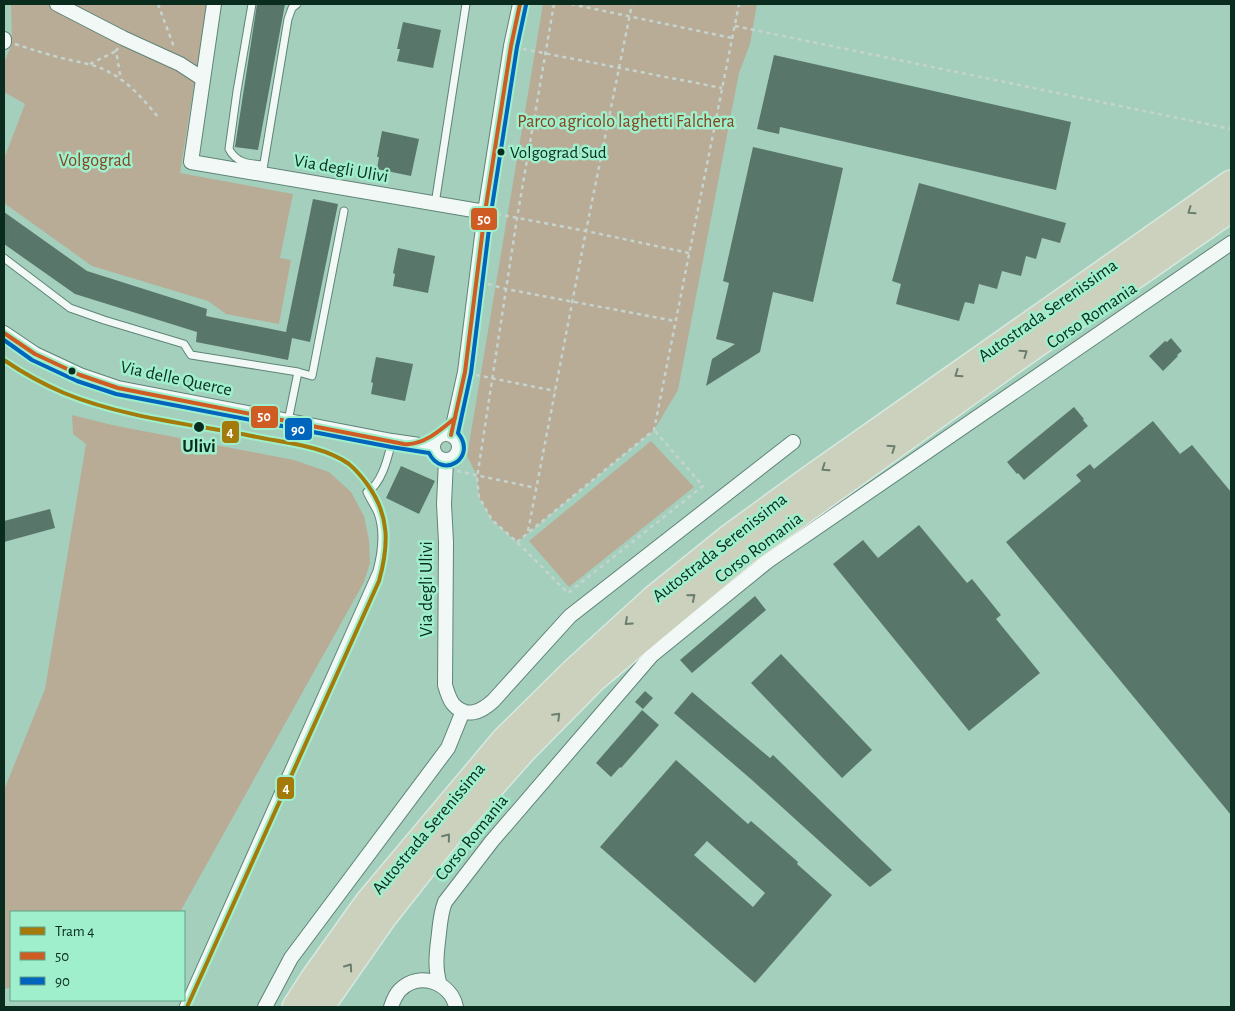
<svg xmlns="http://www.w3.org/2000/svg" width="1235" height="1011" viewBox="0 0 1235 1011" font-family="'Alegreya Sans',sans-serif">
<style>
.green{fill:#b8ac96}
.building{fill:#59766a;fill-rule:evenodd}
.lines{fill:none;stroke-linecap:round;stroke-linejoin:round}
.lane-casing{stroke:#5f8477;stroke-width:9}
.street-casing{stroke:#5f8477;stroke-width:16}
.highway-casing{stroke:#d6e9e1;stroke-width:28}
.path{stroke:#c5d4ce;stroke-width:2.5;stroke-dasharray:4 4;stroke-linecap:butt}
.lane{stroke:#f1f8f5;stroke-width:7}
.street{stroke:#f1f8f5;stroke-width:14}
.highway{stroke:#ccd1bd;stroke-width:25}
.bus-1-casing{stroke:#9fefcc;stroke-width:8}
.bus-2-casing{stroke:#9fefcc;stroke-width:8}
.bus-1{stroke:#cf5c22;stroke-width:4}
.bus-2{stroke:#0065bd;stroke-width:4}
.tram-1-casing{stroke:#9fefcc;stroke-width:8}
.tram-1{stroke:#a47b0b;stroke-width:4}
.oneway{stroke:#6a7e6e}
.bus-dot{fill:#092c1f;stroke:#9fefcc;stroke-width:2}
.labels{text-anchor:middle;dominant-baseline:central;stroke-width:5;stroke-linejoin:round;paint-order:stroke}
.bus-label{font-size:17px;fill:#092c1f;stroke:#9fefcc;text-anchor:start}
.park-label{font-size:18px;fill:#86411d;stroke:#9fefcc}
.street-label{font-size:18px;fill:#092c1f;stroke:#9fefcc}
.stop-label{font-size:18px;font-weight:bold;fill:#092c1f;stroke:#9fefcc}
.line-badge{stroke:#9fefcc;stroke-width:2}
.badge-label{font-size:14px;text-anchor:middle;font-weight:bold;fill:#fff}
</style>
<rect width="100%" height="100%" fill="#a4cfbd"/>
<path class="green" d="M11,4H207L180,173L293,194L280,258L291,260L279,324L226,314L208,301L92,266L4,203V159L25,104L4,92V63L12,43Z
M543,4H757L750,44L739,73L678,390L654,430L517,542L492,520L479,497L477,476L467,456Z
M72,415L112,425L294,460L329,472L351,492L364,516L369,540L370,563L364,582L180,912H11V988L4,989V790L45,689L86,444L73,434Z
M651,441L694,487L569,587L529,541Z"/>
<path class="building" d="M257,4H285L258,150L235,147Z
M403,22L441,30L433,68L397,61L400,49H397Z
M774,55L1071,122L1056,190L780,127L779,134L757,129Z
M382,131L419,139L411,176L377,169L379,157H377Z
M753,147L843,168L813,302L773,292L760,352L706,386L712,359L735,344L716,339L729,283L723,281Z
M919,183L1066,223L1060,243L1042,238L1036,259L1026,256L1021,276L1002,271L997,289L979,284L974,304L965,302L959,321L896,304L901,284L892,281Z
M313,199L338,204L310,342L292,338L288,360L196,342L197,332L75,294L4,244V212L87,271L207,309L206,316L286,332Z
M398,248L435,256L428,293L393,286L395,274L393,273Z
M1171,338L1182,351L1177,355L1178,356L1163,371L1149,356L1165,341L1167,342Z
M376,357L413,364L405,401L371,394L373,383L371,382Z
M1074,407L1084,419L1083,420L1088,426L1024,480L1018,473L1017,474L1007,462Z
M1153,421L1180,454L1192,445L1231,492V815L1006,542L1081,481L1076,475L1090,464L1094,469Z
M401,466L435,481L419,514L386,498Z
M50,509L55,528L4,542V521Z
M919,525L967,583L972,579L1001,615L996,619L1040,673L969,731L833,564L863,540L878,558Z
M755,596L766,610L692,673L680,660Z
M781,654L872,750L842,778L751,683Z
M645,691L653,698L643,709L635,702Z
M692,692L770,758L773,755L892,870L870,887L752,780L674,713Z
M642,710L659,725L621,768L620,767L611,777L596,763Z
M676,760L748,824L751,821L798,862L797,864L832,895L755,983L600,847ZM707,841L765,893L753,907L694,855Z"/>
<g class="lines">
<g class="lane-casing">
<path id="lane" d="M252,4L237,91L229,149C236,163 249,164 263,165
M263,169L288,19L292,8L297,4
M435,204L466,4
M4,258L70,308L104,320L184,344L191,355L298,372
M288,421L298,372L312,376L344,211
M183,1007L377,571C382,552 385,532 378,513C375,506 370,499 367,492C382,484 388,457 392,441"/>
</g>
<g class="street-casing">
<path id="street" d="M57,4L123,38L180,64L203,79
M214,4L191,162L485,212
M4,39V42
M4,333L35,354L80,375L118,388L392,441L433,447
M433 447a13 13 0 1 1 26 0a13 13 0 1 1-26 0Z
M451,435L465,372L485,212L511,46L520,4
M446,460L444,504L446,542L445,685C447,692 449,699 453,704C466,719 481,712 493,701L570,616L793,442
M440,985C434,967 437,951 439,933C440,922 441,912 445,902L492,841L652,655L768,561L1231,243
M265,1007L291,958L448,748L463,711
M391,1007C393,1001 395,995 400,990C419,971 451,982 456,1007"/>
</g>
<g class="highway-casing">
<path id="highway" d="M295,1007L313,979L368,902L504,740L576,669L653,599L731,536L812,477L1231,183
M321,1007L384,917L451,832L523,751L594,679L746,552L1024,353L1231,209"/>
</g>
<path class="path" d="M158,4L174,47
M554,4L517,218L477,478L479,497L492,520L517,542L568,593L703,486L654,430
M571,4L732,38
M735,26L1231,129
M15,44C34,50 52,56 70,60C83,63 96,65 107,71C128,81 144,100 158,117
M118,48L116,51L121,80
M523,49L722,88
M90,64L116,51
M497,214L586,231L689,253
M488,284L506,289L675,321
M476,375L555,391
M457,471L536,488
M528,531L586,231L632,4
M517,542L654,430L739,4"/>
<use href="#lane" class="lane"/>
<use href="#street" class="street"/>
<use href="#highway" class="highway"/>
<g class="bus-1-casing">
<path id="bus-1" d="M4,333L35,354L80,375L118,388L404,444C423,446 442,429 455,418
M451,435L465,372L485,212L511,46L520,4"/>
</g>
<g class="bus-2-casing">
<path id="bus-2" d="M4,340L32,360L77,381L116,394L391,447L429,453C442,480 478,458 458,433L471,373L491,213L517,47L526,5"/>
</g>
<use href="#bus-1" class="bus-1"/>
<use href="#bus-2" class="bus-2"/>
<g class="tram-1-casing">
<path id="tram-1" d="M4,360C23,373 43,384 64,393C122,417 190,424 252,436C284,443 322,445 349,464C356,470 362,477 367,484C390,515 389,545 379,581L187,1007"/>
</g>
<use href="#tram-1" class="tram-1"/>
</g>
<defs><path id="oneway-chevron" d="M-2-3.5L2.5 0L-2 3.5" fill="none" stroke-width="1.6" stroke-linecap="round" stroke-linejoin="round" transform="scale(1.25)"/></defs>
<g class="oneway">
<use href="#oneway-chevron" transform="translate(1191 211) rotate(145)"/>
<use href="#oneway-chevron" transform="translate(1024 353) rotate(-35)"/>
<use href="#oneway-chevron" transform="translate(958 374) rotate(145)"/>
<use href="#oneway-chevron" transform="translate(892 448) rotate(-35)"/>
<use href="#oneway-chevron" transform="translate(825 468) rotate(145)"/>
<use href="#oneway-chevron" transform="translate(692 597) rotate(-40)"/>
<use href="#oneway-chevron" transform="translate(628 622) rotate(138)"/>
<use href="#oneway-chevron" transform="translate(557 716) rotate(-45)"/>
<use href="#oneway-chevron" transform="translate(447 837) rotate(-51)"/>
<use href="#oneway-chevron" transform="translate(349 967) rotate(-55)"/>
</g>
<g class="bus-dot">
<circle cx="501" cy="152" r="4.5"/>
<circle cx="72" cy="371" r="4.5"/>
<circle cx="199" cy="427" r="6"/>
</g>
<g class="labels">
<g class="bus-label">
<text x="510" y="152">Volgograd Sud</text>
</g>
<g class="park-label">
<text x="626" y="122">Parco agricolo laghetti Falchera</text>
<text x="95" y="161">Volgograd</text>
</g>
<g class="street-label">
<text transform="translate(341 169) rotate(10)">Via degli Ulivi</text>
<text transform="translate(1048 311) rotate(-35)">Autostrada Serenissima</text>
<text transform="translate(1092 316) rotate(-34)">Corso Romania</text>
<text transform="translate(176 379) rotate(12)">Via delle Querce</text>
<text transform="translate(720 548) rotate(-38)">Autostrada Serenissima</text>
<text transform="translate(759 548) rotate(-37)">Corso Romania</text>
<text transform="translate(427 589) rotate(-90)">Via degli Ulivi</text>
<text transform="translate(429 829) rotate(-50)">Autostrada Serenissima</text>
<text transform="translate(472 838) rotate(-51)">Corso Romania</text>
</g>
<g class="stop-label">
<text x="199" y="447">Ulivi</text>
</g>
</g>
<g class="line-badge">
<rect x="470" y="207" width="28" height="24" rx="5" fill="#cf5c22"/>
<rect x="250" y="405" width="29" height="24" rx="5" fill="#cf5c22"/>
<rect x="284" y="417" width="29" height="24" rx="5" fill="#0065bd"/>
<rect x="221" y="420" width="19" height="24" rx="5" fill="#a47b0b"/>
<rect x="276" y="776" width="19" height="24" rx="5" fill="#a47b0b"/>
</g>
<g class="badge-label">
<text x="484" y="224">50</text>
<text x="264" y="421">50</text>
<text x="298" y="434">90</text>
<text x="230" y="437">4</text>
<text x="286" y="793">4</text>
</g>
<rect width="1235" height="1011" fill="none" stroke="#092c1f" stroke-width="10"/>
<rect x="10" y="911" width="175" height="90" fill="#9fefcc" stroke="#63a187"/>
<rect x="20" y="927" width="25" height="8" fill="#a47b0b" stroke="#63a187"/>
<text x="55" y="936" font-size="15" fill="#092c1f">Tram 4</text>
<rect x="20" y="952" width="25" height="8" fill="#cf5c22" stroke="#63a187"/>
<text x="55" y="961" font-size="15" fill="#092c1f">50</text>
<rect x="20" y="977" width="25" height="8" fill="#0065bd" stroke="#63a187"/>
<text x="55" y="986" font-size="15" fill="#092c1f">90</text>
</svg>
